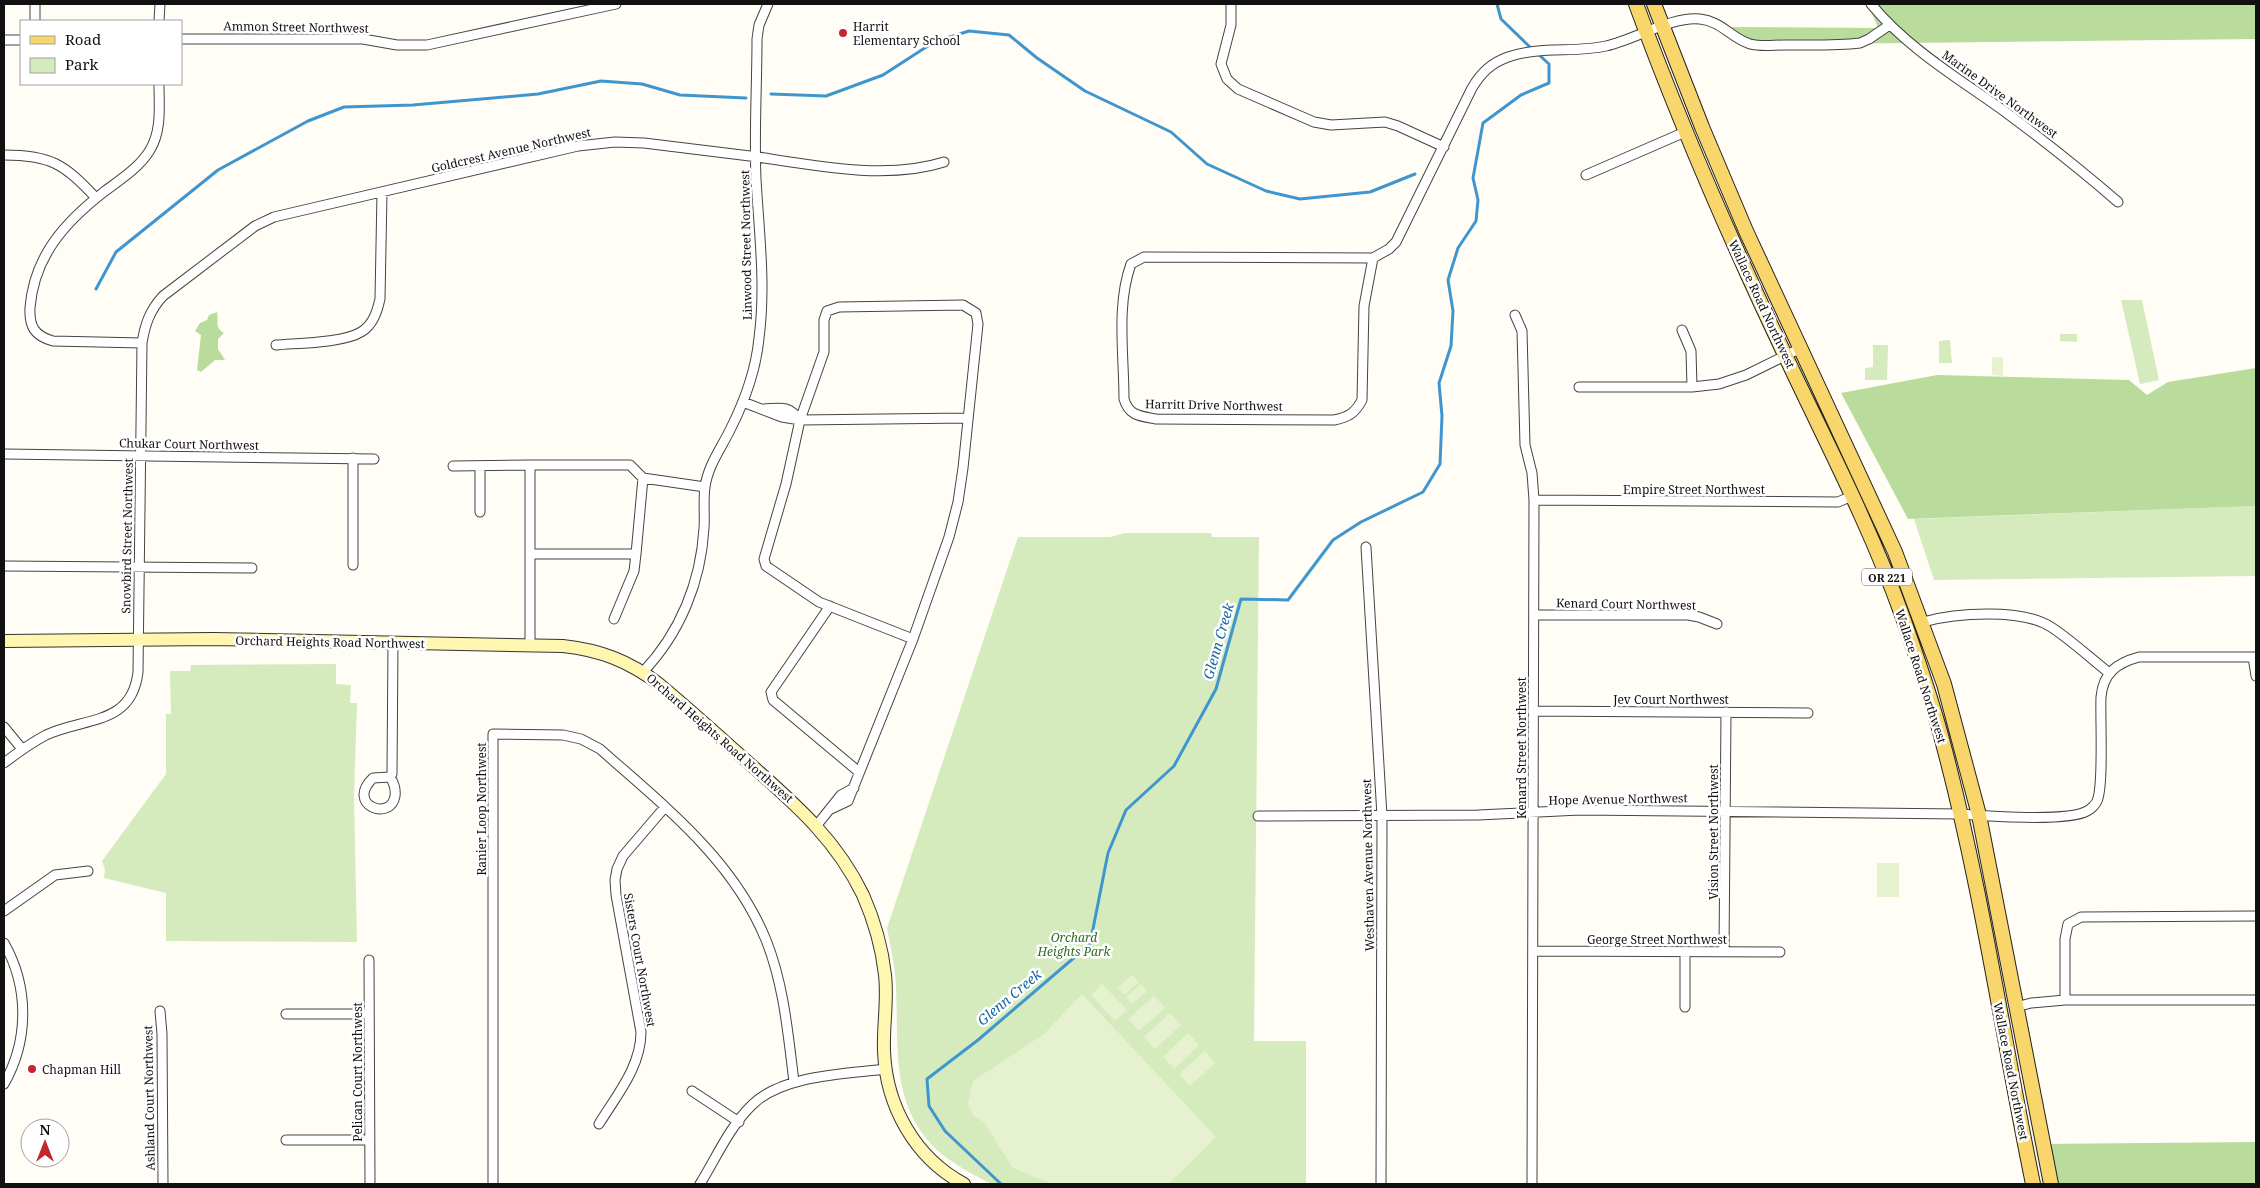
<svg xmlns="http://www.w3.org/2000/svg" width="2260" height="1188" viewBox="0 0 2260 1188" font-family="'Noto Serif',serif">
<style>
.green{fill:#d5ebbd}
.forest{fill:#b9dc9c}
.pitch{fill:#e6f2cf}
.lines{fill:none;stroke-linecap:round;stroke-linejoin:round}
.stream{stroke:#3f96cf;stroke-width:3}
.street-casing{stroke:#444;stroke-width:11}
.secondary-casing{stroke:#333;stroke-width:14}
.primary-casing{stroke:#222;stroke-width:16}
.street{stroke:#fff;stroke-width:9}
.secondary{stroke:#fff6b0;stroke-width:12}
.primary{stroke:#f9d66b;stroke-width:14}
.poi-dot{fill:#c4262e;stroke:#fff;stroke-width:2}
.labels{text-anchor:middle;dominant-baseline:central;stroke-width:5;stroke-linejoin:round;paint-order:stroke}
.shield{fill:#fff;stroke:#585858;stroke-width:1}
.shield-label{font-size:11px;font-weight:bold;fill:#111}
.poi-label{font-size:12px;fill:#111;stroke:#fff;text-anchor:start}
.street-label{font-size:12px;fill:#111;stroke:#fff}
.park-label{font-size:12px;font-style:italic;fill:#2f6b1f;stroke:#fff}
.water-label{font-size:14px;font-style:italic;fill:#1768a6;stroke:#fff}
</style>
<rect width="100%" height="100%" fill="#fffdf5"/>
<path class="green" d="M2121,300H2142L2159,380L2140,384Z
M2060,334H2077V342L2060,341Z
M1950,340L1952,363H1939V341Z
M1873,345H1888L1887,380H1865V368L1873,367Z
M2256,506V576L1934,580L1914,519Z
M1124,533H1211L1212,537H1259L1254,1041H1306V1184H991C972,1174 955,1165 939,1152C885,1103 901,1036 895,973C893,958 890,943 887,928L1018,537H1111Z
M336,664V684L351,685L350,703H357L354,796L357,942L166,941V893L104,878L105,870L102,861L166,774V714H171L170,671H190L191,665Z"/>
<path class="forest" d="M1868,4H2256V39L1738,45L1730,27L1878,28Z
M217,312C219,322 214,327 224,333L218,339V349L225,360H215L201,372L197,370L201,335L195,331L200,323L207,320L209,315Z
M2256,368V506L1908,519L1841,393L1937,375L2129,380L2147,395L2168,382Z
M2256,1142V1184H2050L2039,1144Z"/>
<path class="pitch" d="M1992,357L2003,358V376L1992,375Z
M1877,863H1899V897H1877Z
M1132,975L1139,982L1124,995L1118,988Z
M1102,984L1127,1010L1115,1021L1091,995Z
M1141,984L1147,991L1132,1004L1126,997Z
M1082,994L1216,1137L1169,1184H1052L1013,1168L984,1122L973,1115L968,1104L973,1081L1044,1034Z
M1154,996L1165,1008L1139,1031L1128,1019Z
M1170,1013L1181,1025L1155,1049L1144,1037Z
M1188,1033L1199,1045L1174,1069L1163,1057Z
M1205,1051L1215,1063L1190,1086L1179,1074Z"/>
<g class="lines">
<path class="stream" d="M1497,4L1501,19L1532,49
M771,94L826,96L883,75L934,42L969,31L1009,35L1037,58L1085,91L1171,132L1207,164L1266,191L1300,199L1370,192L1415,174
M96,289L116,252L218,170L308,121L344,107L413,105L538,94L601,81L642,84L680,95L746,98
M1001,1184L945,1131L929,1106L927,1079L978,1040L1090,944L1108,853L1126,810L1174,766L1216,689L1241,599L1288,600L1333,540L1361,522L1423,492L1440,464L1442,416L1439,383L1451,346L1453,311L1448,280L1458,248L1476,221L1478,200L1473,178L1483,123L1521,95L1549,83V64L1537,53"/>
<g class="street-casing">
<path id="street" d="M35,4V21
M1231,4V25L1221,64L1227,79L1238,89L1314,122L1331,125L1385,122L1398,126L1444,147
M1871,4C1907,48 1958,78 2004,111C2043,140 2081,170 2118,202
M159,21L160,4
M181,39H363L397,45H427L616,4
M4,40H21
M4,155C51,155 64,164 96,198
M1586,175L1685,132
M1144,257L1373,258L1364,306L1362,400C1355,413 1349,417 1334,420L1156,419C1140,416 1129,416 1124,399C1124,355 1116,305 1131,264Z
M1373,258L1389,249L1396,242L1472,88C1481,73 1491,63 1508,57C1540,46 1574,53 1606,46C1634,40 1672,16 1700,19C1721,21 1731,38 1750,44C1761,47 1773,45 1784,45C1809,45 1835,46 1860,43L1869,39L1888,26
M1515,315L1522,331L1525,445L1532,473L1534,500L1532,1184
M1682,330L1691,351L1692,387
M142,343L53,341C35,336 29,327 30,308C34,256 65,222 105,191C120,180 140,167 150,150C162,130 159,106 159,84
M276,345C298,343 343,343 361,332C373,325 377,312 380,299L382,193
M1579,387H1692L1719,384L1746,375L1801,348
M743,402L782,417L800,420L967,418
M764,409C782,408 788,405 800,420L786,484L764,559L766,566L819,602L913,639L949,537L958,502L963,468L978,324L976,313L963,305L839,307L827,311L824,320V352L800,420
M4,454L374,459
M353,458V565
M530,465H630L643,478L705,487
M453,466L530,465V645
M1534,500L1838,502L1852,496
M480,512V466
M1366,547L1382,816L1381,1184
M530,554H636L634,571L614,619
M636,554L643,478
M4,566L252,568
M830,606L771,692L773,700L859,772
M1534,615H1688L1699,617L1717,624
M1923,622C1955,613 2022,608 2051,627C2071,640 2089,657 2108,672
M2253,657L2256,676
M643,672C680,633 701,582 704,528C705,515 703,501 705,487C708,465 722,447 731,428C745,400 756,370 759,338C766,285 759,232 756,179C754,133 757,85 757,39L759,25L768,4
M1533,711L1808,713
M4,727L22,749
M4,763C17,753 31,743 46,735C84,717 132,726 138,672L142,343C145,324 150,310 163,296L255,226L274,217L578,146L615,142L644,143C682,148 720,152 758,157C816,166 888,180 944,162
M390,777L373,778C345,805 391,822 395,796C396,789 394,783 390,777L392,774L393,644
M831,809L848,801L913,639
M1258,816L1478,815L1580,810L1960,814C1984,816 2069,822 2087,811C2090,810 2096,804 2097,801C2104,786 2100,717 2101,697C2103,673 2117,663 2139,657H2256
M817,825L841,795L854,788
M4,911L55,875L88,871
M4,943C29,987 29,1040 4,1084
M1533,951L1780,952
M1724,952L1726,712
M369,960L370,1184
M2065,1000V939L2068,924L2081,917L2256,916
M1685,1007V952
M2016,1007L2031,1003L2065,1000H2256
M160,1011L162,1034L163,1184
M286,1014H369
M692,1091L739,1122
M599,1124C616,1096 641,1067 641,1032L616,895L615,880L617,869L623,856L665,807
M286,1140H370
M493,1184V734L563,735L581,739L600,749C664,806 733,859 766,940C784,985 788,1034 794,1082
M700,1184C716,1158 730,1126 752,1105C782,1075 845,1074 886,1069"/>
</g>
<g class="secondary-casing">
<path id="secondary" d="M4,641L213,639L563,646C600,650 629,661 659,684C690,710 720,737 750,764C795,804 836,839 863,895C874,920 882,947 885,975C888,1000 883,1025 884,1051C886,1106 915,1158 964,1184"/>
</g>
<g class="primary-casing">
<path id="primary" d="M1636,4C1680,124 1731,241 1786,357C1826,442 1870,526 1902,615C1917,658 1933,702 1944,747C1982,890 2003,1039 2033,1184
M1654,4L1702,127L1746,231L1895,552L1944,684L1979,815L2051,1184"/>
</g>
<use href="#street" class="street"/>
<use href="#secondary" class="secondary"/>
<use href="#primary" class="primary"/>
</g>
<g class="poi-dot">
<circle cx="843" cy="33" r="5"/>
<circle cx="32" cy="1069" r="5"/>
</g>
<g class="labels">
<rect class="shield" x="1862" y="568.5" width="50" height="17" rx="4"/>
<g class="shield-label">
<text x="1887" y="577">OR 221</text>
</g>
<g class="poi-label">
<text x="853" y="26">Harrit<tspan x="853" dy="14">Elementary School</tspan></text>
<text x="42" y="1069">Chapman Hill</text>
</g>
<g class="street-label">
<text transform="translate(296 27) rotate(1)">Ammon Street Northwest</text>
<text transform="translate(2000 94) rotate(36)">Marine Drive Northwest</text>
<text transform="translate(511 150) rotate(-13)">Goldcrest Avenue Northwest</text>
<text transform="translate(746 245) rotate(-91)">Linwood Street Northwest</text>
<text transform="translate(1762 304) rotate(65)">Wallace Road Northwest</text>
<text transform="translate(1214 405) rotate(1)">Harritt Drive Northwest</text>
<text transform="translate(189 444) rotate(1)">Chukar Court Northwest</text>
<text x="1694" y="489">Empire Street Northwest</text>
<text transform="translate(127 536) rotate(-89)">Snowbird Street Northwest</text>
<text transform="translate(1626 604) rotate(1)">Kenard Court Northwest</text>
<text transform="translate(330 642) rotate(1)">Orchard Heights Road Northwest</text>
<text transform="translate(1921 676) rotate(72)">Wallace Road Northwest</text>
<text x="1671" y="699">Jev Court Northwest</text>
<text transform="translate(720 738) rotate(41)">Orchard Heights Road Northwest</text>
<text transform="translate(1521 748) rotate(-90)">Kenard Street Northwest</text>
<text transform="translate(1618 799) rotate(-1)">Hope Avenue Northwest</text>
<text transform="translate(481 809) rotate(-90)">Ranier Loop Northwest</text>
<text transform="translate(1713 832) rotate(-90)">Vision Street Northwest</text>
<text transform="translate(1368 865) rotate(-91)">Westhaven Avenue Northwest</text>
<text x="1657" y="939">George Street Northwest</text>
<text transform="translate(640 960) rotate(80)">Sisters Court Northwest</text>
<text transform="translate(2011 1071) rotate(79)">Wallace Road Northwest</text>
<text transform="translate(357 1072) rotate(-90)">Pelican Court Northwest</text>
<text transform="translate(149 1098) rotate(-91)">Ashland Court Northwest</text>
</g>
<g class="park-label">
<text x="1074" y="937">Orchard<tspan x="1074" dy="14">Heights Park</tspan></text>
</g>
<g class="water-label">
<text transform="translate(1218 641) rotate(-74)">Glenn Creek</text>
<text transform="translate(1009 997) rotate(-40)">Glenn Creek</text>
</g>
</g>
<rect width="2260" height="1188" fill="none" stroke="#111111" stroke-width="10"/>
<rect x="20" y="20" width="162" height="65" fill="#ffffff" stroke="#a0a0a0"/>
<rect x="30" y="36" width="25" height="8" fill="#f9d66b" stroke="#a0a0a0"/>
<text x="65" y="45" font-size="15" fill="#111111">Road</text>
<rect x="30" y="58" width="25" height="15" fill="#d5ebbd" stroke="#a0a0a0"/>
<text x="65" y="70" font-size="15" fill="#111111">Park</text>
<g transform="translate(45 1143)"><circle r="24" fill="#ffffff" stroke="#a0a0a0"/>
<path d="M0-4L9 19L0 12L-9 19Z" fill="#c4262e"/>
<text y="-8" font-size="14" font-weight="bold" text-anchor="middle" fill="#111111">N</text>
</g>
</svg>
